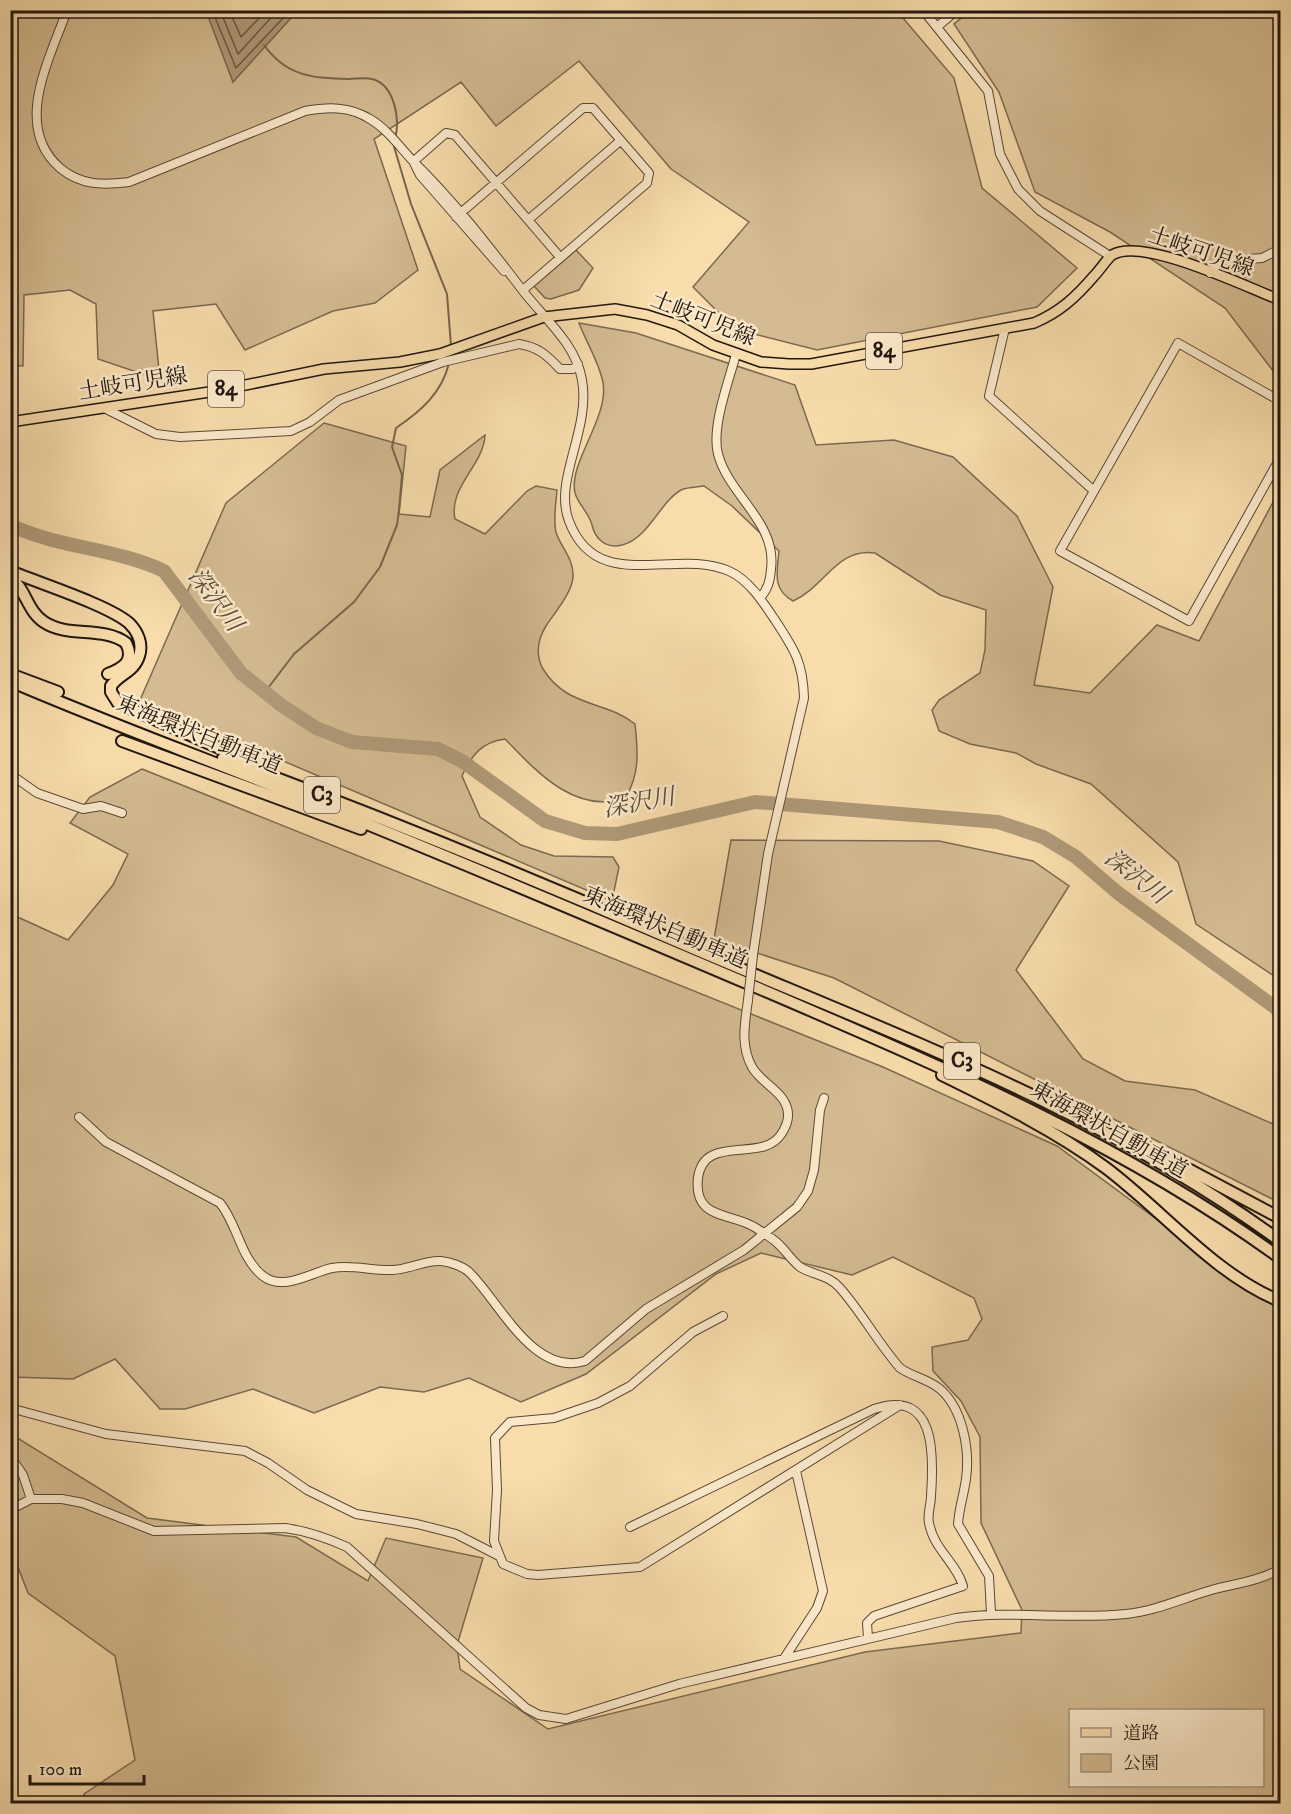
<svg xmlns="http://www.w3.org/2000/svg" width="1291" height="1814" viewBox="0 0 1291 1814" font-family="'IM FELL DW Pica','Noto Serif JP',serif">
<style>
.green{fill:#d4bb91;stroke:#7b6950;stroke-width:1.5;fill-rule:evenodd}
.water{fill:#af9977;stroke:#77654d;stroke-width:1.5}
.lines{fill:none;stroke-linecap:round;stroke-linejoin:round}
.shore{stroke:#685843;stroke-width:1.5}
.stream{stroke:#77654d;stroke-width:2}
.river{stroke:#af9977;stroke-width:14}
.minor-casing{stroke:#584836;stroke-width:10}
.major-casing{stroke:#22170f;stroke-width:12}
.highway-casing{stroke:#22170f;stroke-width:14}
.minor{stroke:#fae8c9;stroke-width:8}
.major{stroke:#f8dcac;stroke-width:9}
.highway{stroke:#f8dcac;stroke-width:10}
.minor-bridge-casing{stroke:#584836;stroke-width:10;stroke-linecap:butt}
.minor-bridge{stroke:#fae8c9;stroke-width:8}
.labels{text-anchor:middle;dominant-baseline:central;stroke-width:5;stroke-linejoin:round;paint-order:stroke}
.shield{fill:#fae8c9;stroke:#635647;stroke-width:1.5}
.shield-label{font-size:21px;font-weight:bold;fill:#22170f}
.street-label{font-size:22px;fill:#22170f;stroke:#fae8c9}
.water-label{font-size:24px;font-style:italic;fill:#5a4b39;stroke:#fae8c9}
</style>
<rect width="100%" height="100%" fill="#f8dcac"/>
<filter id="stains"><feTurbulence type="fractalNoise" baseFrequency=".00333" numOctaves="4"/><feColorMatrix values="0 0 0 0 .2 0 0 0 0 .09 0 0 0 0 .02 0 0 0 .5 -.17"/></filter>
<radialGradient id="worn" r=".72"><stop offset=".6" stop-color="#630" stop-opacity="0"/><stop offset="1" stop-color="#630" stop-opacity=".3"/></radialGradient>
<path class="green" d="M971,10L1280,11V380L1225,308L1110,232L1035,192L999,92L954,24Z
M10,11H897L954,78L982,188L1077,268L1037,307L817,350L735,329L693,287L749,222L671,169L579,61L496,126L461,82L374,139L418,270L375,303L333,311L245,350L216,304L153,311L160,380L98,359L96,304L70,290L24,295L23,366L11,365Z
M576,250L593,268L579,290L551,299L545,298L534,286Z
M579,323L636,333L795,385L816,445L894,440L953,457L1017,516L1053,587L1034,685L1090,693L1157,625L1199,641L1280,489V980L1196,924L1178,862L1091,784L1036,764L1016,753L970,744L939,731L932,710L939,700L980,673L985,650L986,610L940,595L875,553C837,547 825,587 793,601C772,589 777,573 779,551L732,506L704,486C698,487 687,487 681,490C660,502 648,539 622,545C606,549 595,539 592,525C589,513 578,504 575,493C568,463 609,418 603,383C600,364 586,342 579,323Z
M324,423L406,446L399,514L430,517L440,470L485,435C484,465 448,487 455,519L485,534L527,491L536,486L557,490C556,503 553,520 556,532C560,546 573,558 573,574C574,591 555,612 546,626C538,639 535,654 543,669C567,708 605,700 635,724C638,752 640,774 625,799C574,814 536,771 505,739C481,742 471,756 462,776L480,817L521,845L554,856L613,857L619,867L612,901L140,700L226,503Z
M142,769L883,1067L1057,1146L1280,1310V1803H83L84,1794L135,1760L115,1656L28,1593L11,1549V1434L147,1518L296,1537L368,1581L386,1538L483,1558L457,1645L460,1669L548,1729L865,1652L1021,1633L1022,1610L981,1523L980,1437L961,1401L933,1371L932,1347L968,1340L982,1319L974,1298L893,1257L852,1275L761,1253L716,1274L586,1374L521,1402L469,1378L424,1392L380,1387L314,1413L253,1389L185,1409H160L115,1359L73,1379L11,1377V914L68,940L113,885L128,854L70,823L90,797ZM1070,1710H1262V1786H1070Z
M731,840L939,841L1033,861L1069,886L1016,970L1083,1059L1125,1081L1195,1090L1280,1127V1203L834,978L714,939Z"/>
<path class="water" d="M206,11H290L293,16L233,82Z"/>
<g class="lines">
<path class="shore" d="M212,10L236,68L285,16V10
M220,10L238,54L278,10
M229,10L241,37L267,10"/>
<path class="stream" d="M264,45C287,77 313,78 349,79C356,79 365,77 372,79C394,84 401,120 395,138
M393,143L411,204L447,294L451,346
M265,692L294,654L354,602L380,567L397,525L399,510L402,475L392,447L396,428C421,411 442,393 449,363"/>
<path class="river" d="M10,525C59,548 115,548 164,571L241,673L281,705L316,728L352,742L438,749L462,761L545,821L585,833L617,834L755,802L998,822L1043,837L1076,857L1118,893L1280,1011"/>
<g class="minor-casing">
<path id="minor" d="M67,10C50,59 12,126 60,168C81,186 104,185 129,182L305,111C328,107 349,106 370,119C387,129 399,146 412,160C453,200 488,245 523,291C544,318 576,344 582,380C591,430 553,480 569,521C597,596 675,547 729,571C749,580 763,602 775,620C794,649 803,662 804,698L768,854L753,955
M923,10L988,91L1000,154L1018,189L1040,211L1110,256
M937,27L957,10
M414,161L446,133L455,135L560,257
M414,163L420,175L504,271
M456,217L583,108H593L649,173L647,183L523,290
M528,220L620,141
M1210,273L1221,261L1262,258L1280,249
M1005,328L989,396L1094,491
M736,354C729,381 711,427 718,454C729,496 777,522 771,569C770,581 768,589 760,598
M1280,401L1178,343L1060,551L1189,621L1280,458
M106,409L156,434L180,437L291,431L310,422L339,400L443,362L519,344C538,347 547,355 560,369H573L578,364
M10,774L37,793L83,809L101,806L122,813
M748,1000C745,1023 740,1045 752,1067C762,1085 789,1093 788,1116C788,1122 785,1128 782,1133C763,1165 704,1132 698,1178C693,1221 732,1212 756,1228C762,1232 769,1236 775,1241C784,1248 791,1260 800,1267C813,1275 829,1275 840,1288C862,1313 878,1343 900,1368C913,1377 928,1379 940,1389C963,1409 970,1450 966,1479C964,1494 959,1508 958,1524L989,1576L991,1613
M79,1117L106,1142L220,1203C238,1225 240,1258 263,1276C283,1292 312,1272 332,1268C352,1264 372,1271 392,1270C408,1270 424,1260 441,1261C450,1262 463,1266 470,1273C500,1303 534,1377 585,1361L646,1309L744,1250L797,1207L808,1191L814,1170L820,1110L824,1098
M723,1316L693,1332L630,1386L598,1403L554,1418L510,1422L495,1438L497,1490L494,1541L503,1564L527,1574L538,1575L640,1567L900,1405
M10,1408L106,1434L245,1451L268,1463L307,1490L356,1514L417,1524L456,1534L497,1555
M10,1456L23,1475L31,1499
M10,1510L31,1499H62L83,1503L154,1531L285,1528C307,1531 327,1538 347,1547L526,1708L539,1715L566,1719L679,1684L956,1618C1013,1610 1070,1620 1126,1614C1157,1611 1185,1597 1215,1589C1238,1583 1259,1581 1280,1569
M630,1527L874,1409C936,1388 934,1454 931,1496C931,1505 927,1514 929,1523C934,1550 956,1562 963,1586L874,1616L867,1623L868,1638
M785,1657L817,1608L823,1591L796,1471"/>
</g>
<g class="major-casing">
<path id="major" d="M10,422L216,391L324,369L400,362L440,354L544,317L615,309L647,315L678,325L713,345L761,362L789,364H811L1034,323C1060,312 1076,297 1094,276C1100,270 1106,260 1112,255C1142,236 1246,287 1280,300"/>
</g>
<g class="highway-casing">
<path id="highway" d="M10,571C39,583 108,605 129,623C138,632 143,644 139,656C134,672 119,674 111,686V692L118,703L244,759
M10,577C26,589 27,611 44,622C68,638 103,626 126,643C135,661 123,668 108,674
M10,674L58,692
M10,681C105,722 202,757 298,796C460,861 622,930 784,999C956,1073 1128,1147 1280,1258
M122,741L361,829
M223,758C369,812 514,871 657,933C870,1026 1091,1102 1280,1241
M942,1075C997,1102 1056,1131 1106,1168C1162,1210 1215,1275 1280,1301
M1126,1136L1280,1218"/>
</g>
<use href="#minor" class="minor"/>
<use href="#major" class="major"/>
<use href="#highway" class="highway"/>
<g class="minor-bridge-casing">
<path id="minor-bridge" d="M748,1000L753,955"/>
</g>
<use href="#minor-bridge" class="minor-bridge"/>
</g>
<g class="labels">
<g class="shield">
<rect x="866" y="333" width="36" height="36" rx="4.5"/>
<rect x="208" y="371" width="36" height="36" rx="4.5"/>
<rect x="304" y="777" width="36" height="36" rx="4.5"/>
<rect x="944" y="1043" width="36" height="36" rx="4.5"/>
</g>
<g class="shield-label">
<text x="884" y="351">84</text>
<text x="226" y="389">84</text>
<text x="322" y="795">C3</text>
<text x="962" y="1061">C3</text>
</g>
<g class="street-label">
<text transform="translate(1201 252) rotate(19)">土岐可児線</text>
<text transform="translate(703 319) rotate(22)">土岐可児線</text>
<text transform="translate(133 384) rotate(-9)">土岐可児線</text>
<text transform="translate(199 735) rotate(22)">東海環状自動車道</text>
<text transform="translate(665 928) rotate(23)">東海環状自動車道</text>
<text transform="translate(1109 1130) rotate(29)">東海環状自動車道</text>
</g>
<g class="water-label">
<text transform="translate(215 600) rotate(53)">深沢川</text>
<text transform="translate(639 803) rotate(-10)">深沢川</text>
<text transform="translate(1136 877) rotate(38)">深沢川</text>
</g>
</g>
<rect width="1291" height="1814" fill="none" stroke="#f8dcac" stroke-width="36"/>
<rect x="12" y="12" width="1267" height="1790" fill="none" stroke="#22170f" stroke-width="3"/>
<rect x="18" y="18" width="1255" height="1778" fill="none" stroke="#22170f" stroke-width="1.5"/>
<rect x="1069" y="1709" width="195" height="78" fill="#fae8c9" stroke="#a4947f" stroke-width="1.5"/>
<rect x="1081" y="1728" width="30" height="9" fill="#f8dcac" stroke="#a4947f" stroke-width="1.5"/>
<text x="1123" y="1739" font-size="18" fill="#22170f">道路</text>
<rect x="1081" y="1754" width="30" height="18" fill="#d4bb91" stroke="#a4947f" stroke-width="1.5"/>
<text x="1123" y="1769" font-size="18" fill="#22170f">公園</text>
<path d="M30 1775v9h114v-9" fill="none" stroke="#22170f" stroke-width="3"/>
<text x="39" y="1775" font-size="18" fill="#22170f" stroke="#fae8c9" stroke-width="4.5" paint-order="stroke">100 m</text>
<rect width="100%" height="100%" filter="url(#stains)"/>
<rect width="100%" height="100%" fill="url(#worn)"/>
</svg>
